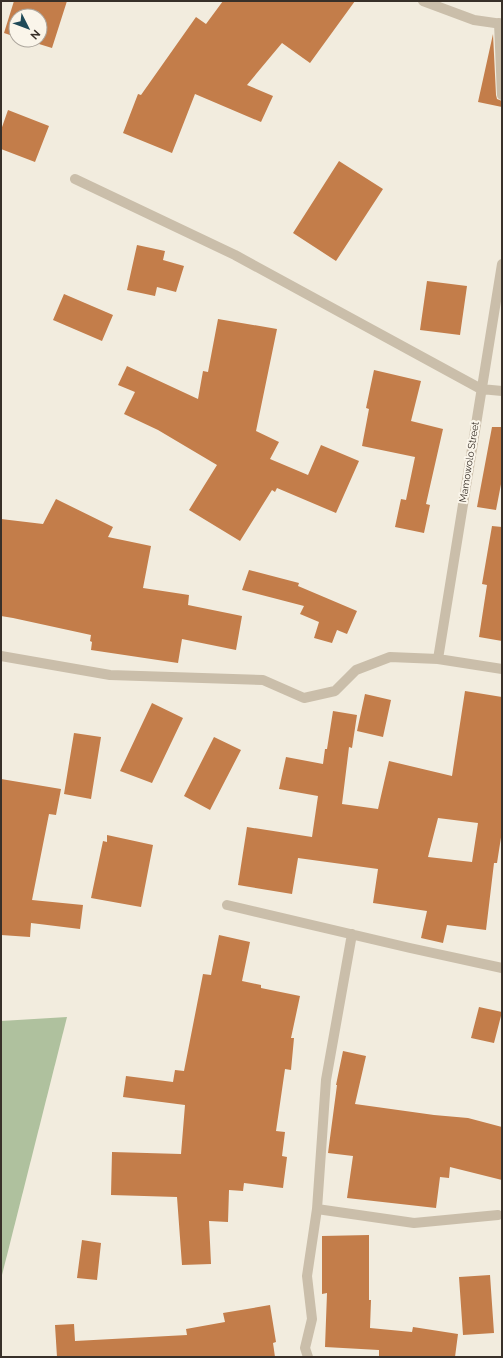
<svg xmlns="http://www.w3.org/2000/svg" width="503" height="1358" viewBox="0 0 503 1358" font-family="Raleway,sans-serif">
<style>
.green{fill:#afc19e}
.building{fill:#c37d4a;fill-rule:evenodd}
.lines{fill:none;stroke-linecap:round;stroke-linejoin:round}
.street{stroke:#cabeaa;stroke-width:10}
.labels{text-anchor:middle;dominant-baseline:central;stroke-width:4;stroke-linejoin:round;paint-order:stroke}
.street-label{font-size:10px;fill:#383029;stroke:#faf5ea}
</style>
<rect width="100%" height="100%" fill="#f2ecde"/>
<path class="green" d="M67,1017L1,1279V1021Z"/>
<path class="building" d="M14,1H67L52,48L26,40H40V16H16V37L4,33Z
M223,1H355L310,63L282,43L247,85L273,96L261,122L195,94L172,153L123,133L138,94L141,95L196,17L206,24Z
M493,34L496,95L497,99L502,101V107L478,102Z
M8,110L49,126L35,162L1,149V130Z
M339,161L383,189L336,261L293,233Z
M137,245L165,251L163,260L184,266L176,292L157,287L155,296L127,290Z
M427,281L467,286L460,335L420,330Z
M64,294L113,315L102,341L53,320Z
M218,319L277,329L256,431L279,442L270,459L308,475L321,445L359,461L336,513L277,488L275,492L272,490L240,541L189,510L217,465L158,430L124,414L135,392L118,385L127,366L198,399L203,371L208,372Z
M374,370L421,381L411,421L443,429L426,504L430,505L424,533L395,527L401,499L406,500L415,457L362,446L369,409L366,408Z
M492,427H502V479L496,510L477,507Z
M56,499L113,527L108,537L151,546L143,588L189,595L188,605L242,616L236,650L182,639L178,663L91,650L92,642L90,641L91,635L13,618L1,616V519L43,524Z
M492,526L502,527V641L479,637L487,585L482,584Z
M249,570L299,583L298,586L357,611L347,634L337,630L332,643L314,638L319,622L300,614L304,606L242,590Z
M465,691L502,697V831L497,863H494L486,930L447,925L443,943L421,938L427,911L373,903L378,869L298,858L292,894L238,885L247,827L312,837L318,796L279,789L286,757L323,764L325,749H327L333,711L357,715L352,748L349,747L342,804L378,809L389,761L452,776ZM438,818L478,823L472,862L428,857Z
M365,694L391,700L383,737L357,731Z
M152,703L183,718L152,783L120,771Z
M74,733L101,737L91,799L64,794Z
M214,737L241,750L210,810L184,796Z
M1,779L61,789L56,815L49,814L32,900L83,905L80,929L31,923L30,937L1,935Z
M107,835L153,845L141,907L91,898L103,841L107,842Z
M219,935L250,942L242,981L261,985V988L300,996L291,1038H294L291,1070L285,1069L276,1131L285,1132L282,1156L287,1157L283,1188L244,1183L243,1191L229,1190L228,1222L209,1221L211,1264L182,1265L177,1197L111,1195L112,1152L181,1154L185,1105L123,1097L126,1076L173,1082L175,1070L184,1071L203,974L211,975Z
M479,1007L502,1012L494,1043L471,1038Z
M343,1051L366,1056L355,1104L434,1115L468,1118L502,1127V1180L450,1167L449,1178L440,1177L436,1208L347,1198L353,1156L328,1153L337,1085H336Z
M369,1235V1300H371L370,1328L412,1332L413,1327L458,1334L455,1357H379V1350L325,1347L327,1293L322,1294V1236Z
M82,1240L101,1243L97,1280L77,1278Z
M490,1275L494,1333L463,1335L459,1277Z
M270,1305L276,1342L273,1343L275,1357H57L55,1325L74,1324L75,1341L187,1335L186,1329L225,1322L223,1313Z"/>
<g class="lines">
<path class="street" d="M423,1L474,20L502,24
M499,23L502,95
M75,179L235,255L481,389L502,391
M1,656L110,675L263,680L304,698L335,691L356,670L390,657L438,659L502,669
M438,659L502,264
M227,905L410,948L502,968
M317,1209L414,1223L498,1215
M308,1357L305,1348L312,1319L307,1276L317,1209L326,1080L352,934"/>
</g>
<g class="labels">
<g class="street-label">
<text transform="translate(469 462) rotate(-81)">Mamowolo Street</text>
</g>
</g>
<rect width="503" height="1358" fill="none" stroke="#383029" stroke-width="4"/>
<g transform="translate(28 28) rotate(132)"><circle r="19" fill="#faf5ea" stroke="#aca69d"/>
<path d="M0-3L7 15L0 10L-7 15Z" fill="#1f4a58"/>
<text y="-6" font-size="11" font-weight="bold" text-anchor="middle" fill="#383029">N</text>
</g>
</svg>
